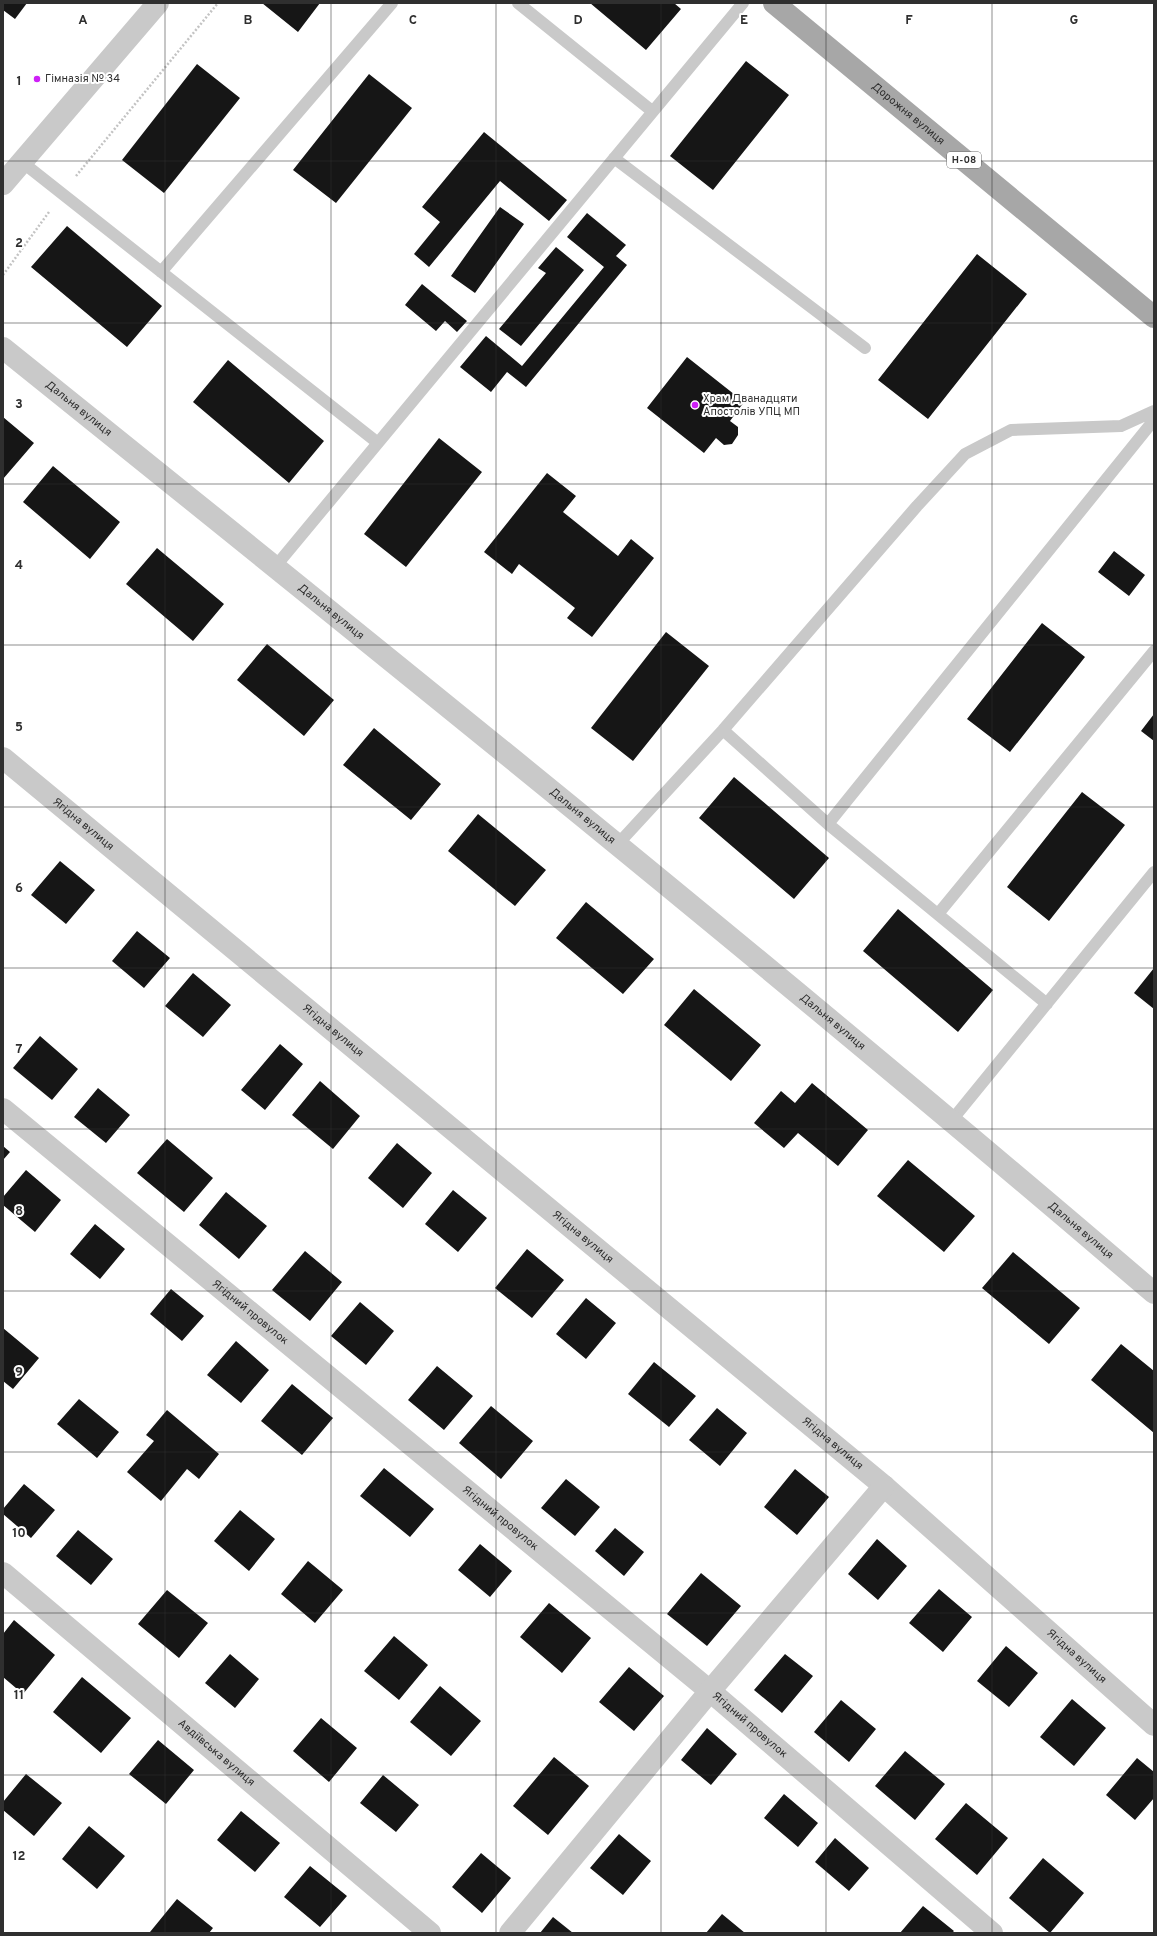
<svg xmlns="http://www.w3.org/2000/svg" width="1157" height="1936" viewBox="0 0 1157 1936" font-family="Overpass,sans-serif">
<style>
.building{fill:#161616}
.lines{fill:none;stroke-linecap:round;stroke-linejoin:round}
.path{stroke:#c3c3c3;stroke-width:2.5;stroke-dasharray:2 2;stroke-linecap:butt}
.lane{stroke:#c9c9c9;stroke-width:12}
.street{stroke:#c9c9c9;stroke-width:22}
.primary{stroke:#a7a7a7;stroke-width:22}
.grid{fill:none;stroke:#2f2f2f;stroke-width:1;stroke-opacity:0.55}
.poi-dot{fill:#ce20f7;stroke:#fff;stroke-width:1.5}
.labels{text-anchor:middle;dominant-baseline:central;stroke-width:4;stroke-linejoin:round;paint-order:stroke}
.shield{fill:#fff;stroke:#6d6d6d;stroke-width:1}
.shield-label{font-size:10px;font-weight:bold;fill:#2f2f2f}
.poi-label{font-size:11px;fill:#2f2f2f;stroke:#fff;text-anchor:start}
.street-label{font-size:11px;fill:#2f2f2f;stroke:#fff}
.grid-label{font-size:13px;text-anchor:middle;font-weight:bold;fill:#2f2f2f;stroke:#fff;stroke-width:4;stroke-linejoin:round;paint-order:stroke}
</style>
<rect width="100%" height="100%" fill="#fff"/>
<path class="building" d="M3,3H27L15,19L3,10Z
M262,3H320L298,32Z
M590,3H674L681,9L646,50Z
M746,61L789,95L713,190L670,156Z
M197,64L240,98L164,193L122,160Z
M369,74L412,108L336,203L293,170Z
M484,132L567,200L549,221L500,181L429,267L414,254L440,222L422,207Z
M500,207L524,224L475,293L451,276Z
M587,213L626,245L616,256L627,265L526,387L507,372L491,392L460,367L486,336L522,366L604,267L567,237Z
M67,226L162,306L127,347L31,267Z
M556,247L584,270L521,346L499,329L546,273L538,268Z
M977,254L1027,294L928,419L878,380Z
M422,284L467,321L457,332L445,321L436,331L405,305Z
M687,357L744,402L730,421L738,427V435L732,444L724,445L716,438L704,453L647,408Z
M228,360L324,441L289,483L193,402Z
M3,417L34,443L3,479Z
M439,438L482,472L406,567L364,534Z
M53,466L120,522L90,559L23,502Z
M547,473L576,496L563,512L618,556L631,539L654,558L592,637L567,618L575,608L519,564L512,574L484,552Z
M157,548L224,604L193,641L126,584Z
M1114,551L1145,575L1129,596L1098,572Z
M1042,623L1085,657L1010,752L967,719Z
M666,632L709,666L633,761L591,728Z
M267,644L334,700L304,736L237,680Z
M1154,714V741L1141,731Z
M374,728L441,784L411,820L343,765Z
M734,777L829,858L794,899L699,818Z
M1082,792L1125,825L1049,921L1007,887Z
M478,814L546,870L515,906L448,851Z
M60,861L95,890L66,924L31,895Z
M586,902L654,959L623,994L556,938Z
M898,909L993,990L958,1032L863,951Z
M137,931L170,958L144,988L112,961Z
M1154,968V1009L1134,993Z
M193,973L231,1005L203,1037L165,1006Z
M694,989L761,1045L731,1081L664,1025Z
M40,1036L78,1069L52,1100L13,1068Z
M280,1044L303,1064L265,1110L241,1090Z
M320,1081L360,1116L333,1149L292,1115Z
M812,1083L868,1130L838,1166L798,1133L784,1148L754,1123L781,1091L795,1103Z
M98,1088L130,1115L106,1143L74,1117Z
M167,1139L213,1178L184,1212L137,1173Z
M397,1143L432,1173L403,1208L368,1178Z
M3,1146L10,1152L3,1160Z
M908,1160L975,1216L944,1252L877,1196Z
M26,1170L61,1200L35,1232L3,1205V1197Z
M453,1190L487,1218L458,1252L425,1224Z
M226,1192L267,1226L239,1259L199,1225Z
M95,1224L125,1249L100,1279L70,1254Z
M527,1249L564,1280L532,1318L495,1288Z
M305,1251L342,1282L310,1321L272,1290Z
M1013,1252L1080,1308L1049,1344L982,1288Z
M171,1289L204,1316L182,1341L150,1314Z
M586,1298L616,1323L586,1359L556,1334Z
M360,1302L394,1331L366,1365L331,1336Z
M3,1328L39,1358L13,1389L3,1381Z
M236,1341L269,1370L241,1403L207,1375Z
M1121,1344L1154,1371V1433L1091,1380Z
M654,1362L696,1396L669,1427L628,1394Z
M437,1366L473,1396L444,1430L408,1400Z
M292,1384L333,1418L302,1455L261,1421Z
M79,1399L119,1432L97,1458L57,1424Z
M491,1406L533,1441L501,1479L459,1443Z
M717,1408L747,1433L720,1466L689,1440Z
M167,1410L219,1454L199,1479L187,1469L161,1501L127,1472L154,1441L146,1435Z
M384,1468L434,1509L410,1537L360,1496Z
M795,1469L829,1497L797,1535L764,1507Z
M566,1479L600,1507L575,1536L541,1508Z
M24,1484L55,1510L31,1538L3,1514V1509Z
M240,1510L275,1539L249,1571L214,1541Z
M615,1528L644,1552L624,1576L595,1551Z
M78,1530L113,1559L91,1585L56,1556Z
M877,1539L907,1566L878,1600L848,1574Z
M480,1544L512,1571L490,1597L458,1570Z
M308,1561L343,1590L315,1623L281,1594Z
M701,1573L741,1606L707,1646L667,1614Z
M939,1589L972,1617L943,1652L909,1623Z
M167,1590L208,1623L179,1658L138,1624Z
M549,1603L591,1638L562,1673L520,1637Z
M14,1620L55,1655L23,1694L3,1677V1634Z
M394,1636L428,1665L399,1700L364,1671Z
M1006,1646L1038,1673L1009,1707L977,1681Z
M230,1654L259,1679L235,1708L205,1683Z
M785,1654L813,1676L782,1713L754,1690Z
M629,1667L664,1696L634,1731L599,1702Z
M82,1677L131,1718L101,1753L53,1712Z
M440,1686L481,1721L451,1756L410,1722Z
M1072,1699L1106,1728L1074,1766L1040,1737Z
M841,1700L876,1729L849,1762L814,1732Z
M321,1718L357,1748L329,1782L293,1751Z
M707,1728L737,1754L711,1785L681,1760Z
M158,1740L194,1770L166,1804L129,1774Z
M905,1751L945,1784L915,1820L875,1786Z
M554,1757L589,1786L548,1835L513,1806Z
M1137,1758L1154,1772V1798L1135,1820L1106,1795Z
M26,1774L62,1803L34,1836L3,1810V1802Z
M383,1775L419,1805L396,1832L360,1803Z
M784,1794L818,1823L798,1847L764,1818Z
M966,1803L1008,1838L977,1875L935,1839Z
M241,1811L280,1843L255,1872L217,1840Z
M89,1826L125,1856L97,1889L62,1859Z
M619,1834L651,1861L623,1895L590,1868Z
M835,1838L869,1868L849,1891L815,1862Z
M481,1853L511,1878L482,1913L452,1887Z
M1043,1858L1084,1893L1050,1933L1009,1898Z
M310,1866L347,1896L320,1927L284,1897Z
M177,1899L213,1928L209,1933L150,1932Z
M923,1906L954,1931L952,1933H900Z
M722,1914L745,1933H706Z
M553,1917L573,1933H540Z"/>
<g class="lines">
<path class="path" d="M76,176L218,3
M3,275L49,212"/>
<path class="lane" d="M518,3L652,111
M614,158L865,348
M22,162L378,443
M161,272L392,3
M275,567L743,3
M723,730L828,824L1154,420
M828,824L1047,1004
M617,845L723,730L917,506L965,454L1011,430L1121,426L1154,411
M938,914L1154,651
M952,1120L1154,872"/>
<g class="street">
<path d="M3,184L158,3"/>
<path id="s1" d="M3,348C390,659 777,970 1154,1293"/>
<path id="s2" d="M3,758L884,1486L1154,1725"/>
<path id="s3" d="M3,1109L710,1691L992,1933"/>
<path id="s4" d="M3,1573L430,1933"/>
<path d="M510,1933L710,1691L884,1486"/>
</g>
<path class="primary" id="s5" d="M774,3L1154,317"/>
</g>
<path class="grid" d="M165,3V1933M331,3V1933M496,3V1933M661,3V1933M826,3V1933M992,3V1933M3,161H1154M3,323H1154M3,484H1154M3,645H1154M3,807H1154M3,968H1154M3,1129H1154M3,1291H1154M3,1452H1154M3,1613H1154M3,1775H1154"/>
<g class="poi-dot">
<circle cx="37" cy="79" r="4"/>
<circle cx="695" cy="405" r="4"/>
</g>
<g class="labels">
<rect class="shield" x="947" y="152" width="34" height="16" rx="3"/>
<g class="shield-label">
<text x="964" y="160">Н-08</text>
</g>
<g class="poi-label">
<text x="45" y="79">Гімназія № 34</text>
<text x="703" y="399">Храм Дванадцяти<tspan x="703" dy="13">Апостолів УПЦ МП</tspan></text>
</g>
<g class="street-label">
<text stroke="none"><textPath href="#s5" startOffset="174">Дорожня вулиця</textPath></text>
<text stroke="none"><textPath href="#s1" startOffset="97">Дальня вулиця</textPath></text>
<text stroke="none"><textPath href="#s1" startOffset="421">Дальня вулиця</textPath></text>
<text stroke="none"><textPath href="#s1" startOffset="745">Дальня вулиця</textPath></text>
<text stroke="none"><textPath href="#s2" startOffset="104">Ягідна вулиця</textPath></text>
<text stroke="none"><textPath href="#s1" startOffset="1069">Дальня вулиця</textPath></text>
<text stroke="none"><textPath href="#s2" startOffset="428">Ягідна вулиця</textPath></text>
<text stroke="none"><textPath href="#s1" startOffset="1393">Дальня вулиця</textPath></text>
<text stroke="none"><textPath href="#s2" startOffset="752">Ягідна вулиця</textPath></text>
<text stroke="none"><textPath href="#s3" startOffset="320">Ягідний провулок</textPath></text>
<text stroke="none"><textPath href="#s2" startOffset="1076">Ягідна вулиця</textPath></text>
<text stroke="none"><textPath href="#s3" startOffset="644">Ягідний провулок</textPath></text>
<text stroke="none"><textPath href="#s2" startOffset="1400">Ягідна вулиця</textPath></text>
<text stroke="none"><textPath href="#s3" startOffset="968">Ягідний провулок</textPath></text>
<text stroke="none"><textPath href="#s4" startOffset="279">Авдіївська вулиця</textPath></text>
</g>
</g>
<g class="grid-label">
<text x="83" y="24">A</text>
<text x="248" y="24">B</text>
<text x="413" y="24">C</text>
<text x="578" y="24">D</text>
<text x="744" y="24">E</text>
<text x="909" y="24">F</text>
<text x="1074" y="24">G</text>
<text x="19" y="85">1</text>
<text x="19" y="247">2</text>
<text x="19" y="408">3</text>
<text x="19" y="569">4</text>
<text x="19" y="731">5</text>
<text x="19" y="892">6</text>
<text x="19" y="1053">7</text>
<text x="19" y="1215">8</text>
<text x="19" y="1376">9</text>
<text x="19" y="1537">10</text>
<text x="19" y="1699">11</text>
<text x="19" y="1860">12</text>
</g>
<rect width="1157" height="1936" fill="none" stroke="#2f2f2f" stroke-width="8"/>
</svg>
